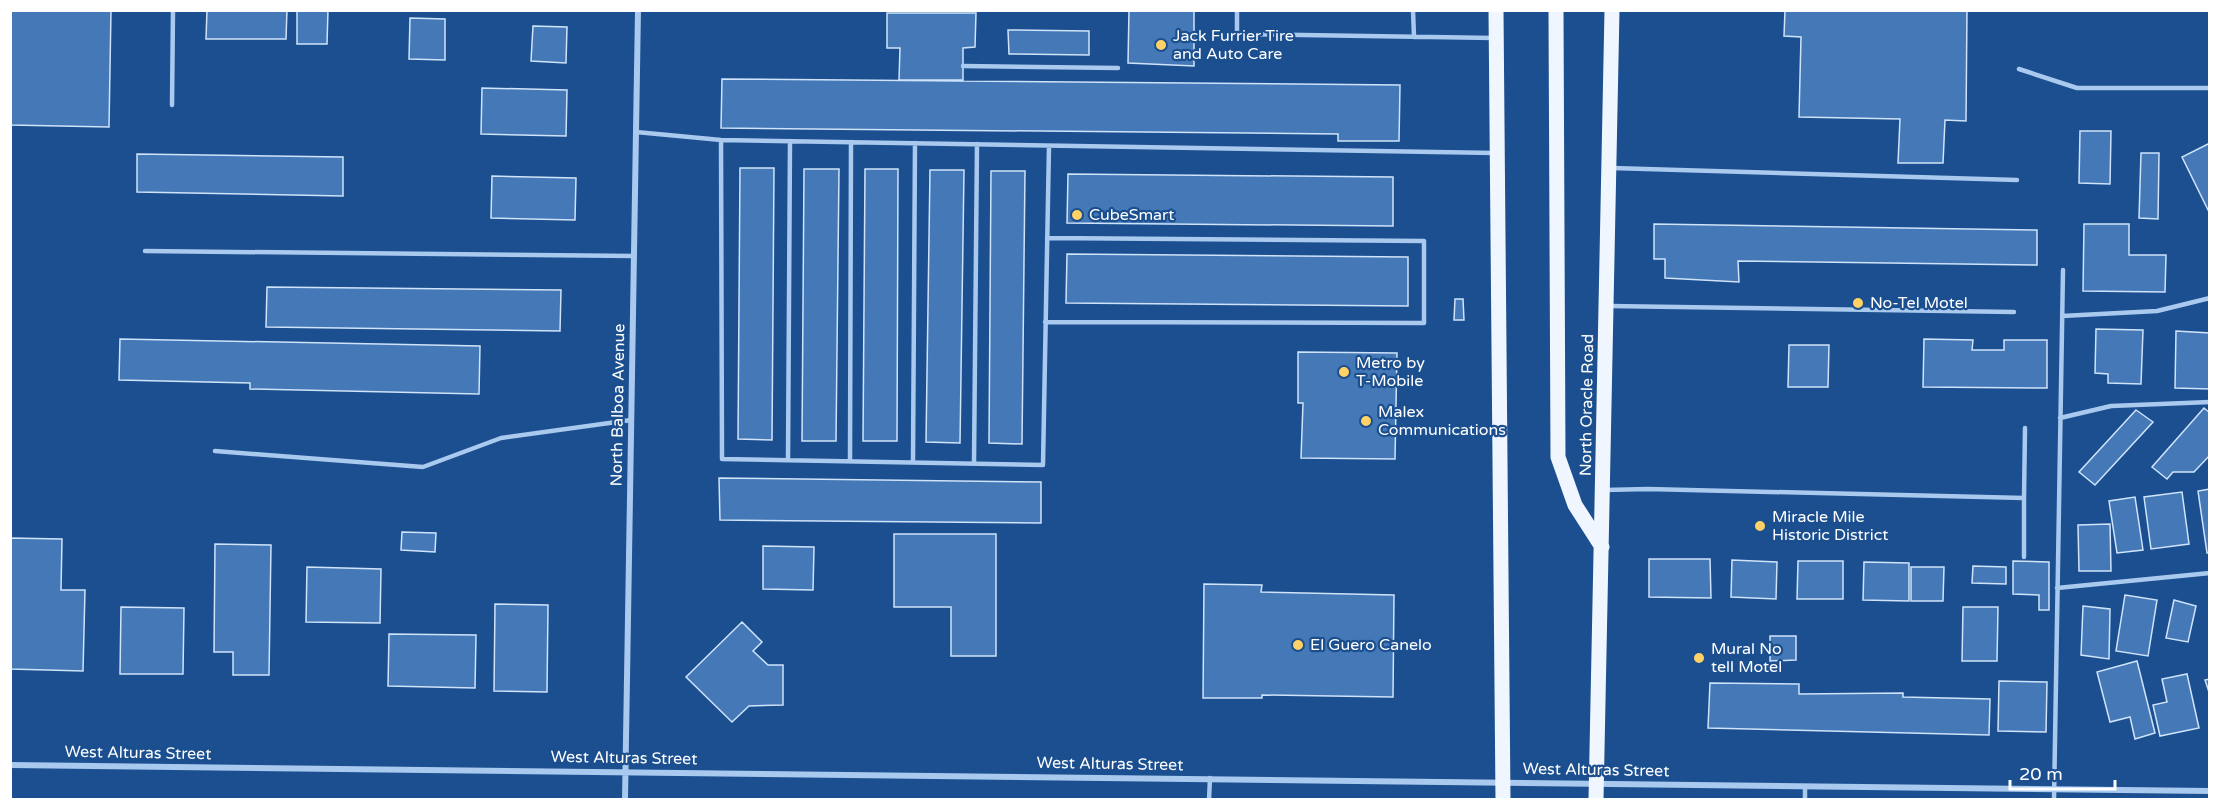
<svg xmlns="http://www.w3.org/2000/svg" width="2220" height="810" viewBox="0 0 2220 810" font-family="'Varela Round',sans-serif">
<style>
.building{fill:#4478b7;stroke:#cfe3fa;stroke-width:1.5}
.lines{fill:none;stroke-linecap:round;stroke-linejoin:round}
.lane{stroke:#a9c9ee;stroke-width:4.5}
.street{stroke:#a9c9ee;stroke-width:6}
.primary{stroke:#f0f6ff;stroke-width:15}
.poi-dot{fill:#ffd166;stroke:#1b4f8f;stroke-width:2}
.labels{text-anchor:middle;dominant-baseline:central;stroke-width:4.5;stroke-linejoin:round;paint-order:stroke}
.poi-label{font-size:16px;fill:#fff;stroke:#1b4f8f;text-anchor:start}
.street-label{font-size:16px;fill:#fff;stroke:#1b4f8f}
</style>
<rect width="100%" height="100%" fill="#1b4f8f"/>
<path class="building" d="M10,10H111L109,127L10,125Z
M207,10H287L286,39H206Z
M297,10H328L327,44H297Z
M1129,10H1194V66L1128,63Z
M1785,10H1967L1966,121L1945,120L1943,163H1898L1900,119L1799,117L1801,37L1784,36Z
M887,13H976L975,47L963,48V80H899L900,48H887Z
M410,18L445,19V60L409,59Z
M533,26L567,27L566,63L531,61Z
M1008,30L1089,31V55L1009,54Z
M722,79L1400,85L1399,141H1338V134L721,128Z
M482,88L567,90L566,136L481,134Z
M2080,131H2111L2110,184L2079,183Z
M2210,143V214L2182,157Z
M2141,153H2159L2158,219L2139,218Z
M137,154L343,157V196L137,192Z
M740,168H774L772,440L738,439Z
M804,169H839L836,441H802Z
M865,169H898L897,441H863Z
M930,170H964L960,443L926,442Z
M991,171H1025L1022,444L989,443Z
M1068,174L1393,177V226L1067,223Z
M492,176L576,178L575,220L491,218Z
M1654,224L2037,230V265L1738,261L1739,282L1665,278V259H1654Z
M2084,224H2129V255H2166L2165,292L2083,291Z
M1067,254L1408,257V306L1066,303Z
M267,287L561,290L560,331L266,327Z
M1455,299H1463L1464,320H1454Z
M2096,329L2143,330L2141,384L2108,383V374L2095,373Z
M2176,331L2210,333V389L2175,388Z
M120,339L480,346L479,394L250,389V383L119,380Z
M1924,339L1973,340L1972,350H2004V340H2047V388L1923,387Z
M1789,345H1829L1828,387H1788Z
M1298,352L1397,353L1395,459L1301,458L1303,403H1298Z
M2204,408L2210,413V455L2194,472H2173L2167,479L2152,467Z
M2136,410L2153,422L2095,485L2079,472Z
M719,478L1041,482V523L720,520Z
M2210,489V553H2207L2198,491Z
M2182,492L2189,544L2151,549L2144,497Z
M2135,497L2143,550L2117,553L2109,501Z
M2110,524L2111,571H2079L2078,525Z
M402,532L436,533L435,552L401,550Z
M894,534H996V656H951V607H894Z
M10,538L62,539L61,590H85L83,671L10,669Z
M215,544L271,545L269,675H233V652H214Z
M763,546L814,547L813,590L763,589Z
M1649,559H1710L1711,598L1649,597Z
M1732,560L1777,562L1776,599L1731,597Z
M1798,561H1843V599H1797Z
M2013,561L2049,562V610H2039V595L2013,594Z
M1864,562L1909,563V601L1863,600Z
M1973,566L2006,567V584L1972,583Z
M307,567L381,569L380,623L306,622Z
M1911,567H1944L1943,601H1911Z
M1204,584L1262,585L1261,592L1394,595L1393,697L1262,695V698H1203Z
M2125,595L2157,600L2148,656L2116,651Z
M2174,600L2196,606L2188,642L2166,638Z
M495,604L548,605L547,692L494,691Z
M2083,606L2110,609L2109,659L2081,655Z
M121,607L184,608L183,674H120Z
M1963,607H1998L1997,661H1962Z
M742,622L762,642L753,651L768,665H783V705L749,706L732,722L686,677Z
M389,634L476,635L475,688L388,686Z
M1770,636H1796V660L1770,661Z
M2137,661L2155,733L2135,739L2130,717L2110,722L2097,672Z
M2187,674L2199,728L2160,736L2153,705L2167,702L2162,679Z
M2210,679V695L2205,680Z
M1999,681L2047,682L2046,732L1998,731Z
M1710,683L1799,684V694L1903,693V697L1990,699L1989,735L1708,728Z"/>
<g class="lines">
<path class="lane" d="M1237,10V34L1494,38
M1413,10L1414,37
M963,66L1118,68
M2019,69L2077,88H2210
M172,105L173,10
M636,132L721,140L1495,153
M721,140L722,459L1043,465L1049,146
M1612,168L2017,180
M145,251L634,256
M1609,306L2014,312
M2062,316L2157,311L2210,298
M1045,322L1424,323V241L1047,238
M2060,418L2111,406L2210,402
M215,451L423,467L501,438L631,420
M788,460L790,141
M850,461L851,142
M913,462L915,143
M974,463L977,144
M1605,490L1648,489L2024,498L2025,428
M2024,498V557
M2057,588L2210,573
M1209,800L1210,778
M1805,800V787
M2054,800L2063,270"/>
<path class="street" d="M10,765L2210,791
M625,800L638,10"/>
<path class="primary" d="M1496,10L1503,800
M1556,10L1558,457L1575,505L1602,547
M1596,800L1612,10"/>
</g>
<g class="poi-dot">
<circle cx="1161" cy="45" r="6"/>
<circle cx="1077" cy="215" r="6"/>
<circle cx="1858" cy="303" r="6"/>
<circle cx="1344" cy="372" r="6"/>
<circle cx="1366" cy="421" r="6"/>
<circle cx="1760" cy="526" r="6"/>
<circle cx="1298" cy="645" r="6"/>
<circle cx="1699" cy="658" r="6"/>
</g>
<g class="labels">
<g class="poi-label">
<text x="1173" y="36">Jack Furrier Tire<tspan x="1173" dy="18">and Auto Care</tspan></text>
<text x="1089" y="215">CubeSmart</text>
<text x="1870" y="303">No-Tel Motel</text>
<text x="1356" y="363">Metro by<tspan x="1356" dy="18">T-Mobile</tspan></text>
<text x="1378" y="412">Malex<tspan x="1378" dy="18">Communications</tspan></text>
<text x="1772" y="517">Miracle Mile<tspan x="1772" dy="18">Historic District</tspan></text>
<text x="1310" y="645">El Guero Canelo</text>
<text x="1711" y="649">Mural No<tspan x="1711" dy="18">tell Motel</tspan></text>
</g>
<g class="street-label">
<text transform="translate(618 405) rotate(-89)">North Balboa Avenue</text>
<text transform="translate(1587 405) rotate(-89)">North Oracle Road</text>
<text transform="translate(138 753) rotate(1)">West Alturas Street</text>
<text transform="translate(624 758) rotate(1)">West Alturas Street</text>
<text transform="translate(1110 764) rotate(1)">West Alturas Street</text>
<text transform="translate(1596 770) rotate(1)">West Alturas Street</text>
</g>
</g>
<rect width="2220" height="810" fill="none" stroke="#ffffff" stroke-width="24"/>
<path d="M2010 780v9h105v-9" fill="none" stroke="#ffffff" stroke-width="3"/>
<text x="2019" y="780" font-size="18" fill="#ffffff" stroke="#1b4f8f" stroke-width="4.5" paint-order="stroke">20 m</text>
</svg>
